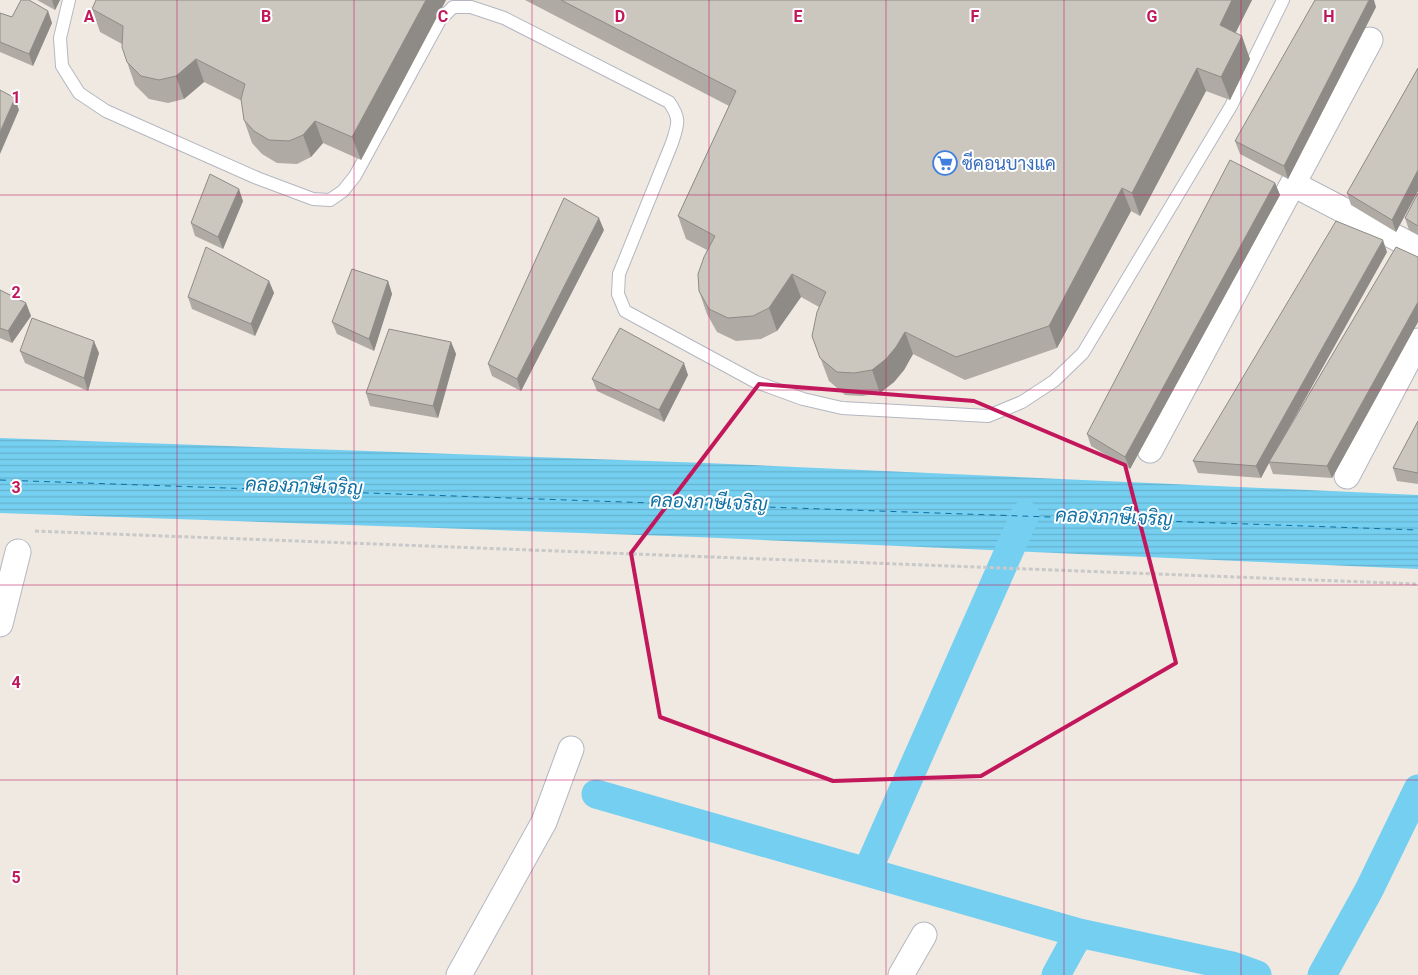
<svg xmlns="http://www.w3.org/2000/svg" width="1418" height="975" viewBox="0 0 1418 975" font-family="Roboto,Sarabun,sans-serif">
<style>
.water{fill:url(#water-rules)}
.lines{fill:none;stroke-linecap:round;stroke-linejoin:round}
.canal{stroke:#75cff0;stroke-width:29}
.ferry{stroke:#0d6fa3;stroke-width:1;stroke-dasharray:6 5;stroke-linecap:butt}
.service-casing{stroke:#b4b7c1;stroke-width:14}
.minor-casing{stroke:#b4b7c1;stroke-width:27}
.path{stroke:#c9c9c9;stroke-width:3;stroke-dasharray:4 2.5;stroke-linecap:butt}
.service{stroke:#fff;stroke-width:12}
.minor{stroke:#fff;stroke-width:25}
.wall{fill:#afaba4}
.shaded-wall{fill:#8e8b86}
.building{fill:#cbc7bf;stroke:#8e8b86}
.marked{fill:none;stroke:#c2185b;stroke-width:4;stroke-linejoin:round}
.grid{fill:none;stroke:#c2185b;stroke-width:1;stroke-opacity:0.55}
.labels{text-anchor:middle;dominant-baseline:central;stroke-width:4;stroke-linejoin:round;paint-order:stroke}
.shop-label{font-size:18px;fill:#366cbe;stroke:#fff;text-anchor:start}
.water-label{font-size:19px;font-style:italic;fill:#0d6fa3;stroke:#fff}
.grid-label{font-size:16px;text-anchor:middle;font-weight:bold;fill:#c2185b;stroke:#fff;stroke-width:4;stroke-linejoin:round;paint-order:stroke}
</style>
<defs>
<pattern id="water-rules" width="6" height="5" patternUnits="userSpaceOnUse" patternTransform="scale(1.25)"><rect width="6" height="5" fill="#75cff0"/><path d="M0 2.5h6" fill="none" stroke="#66b2ce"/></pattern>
</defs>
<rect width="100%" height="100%" fill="#efe9e1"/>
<path class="water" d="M0,438L706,463L1418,495V569L697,537L0,513Z"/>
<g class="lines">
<path class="canal" d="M596,794L1079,933L1232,966L1257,975
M867,872L1025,515
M1056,975L1079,933
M1322,975L1369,890L1418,789"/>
<path class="ferry" d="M0,480L1418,530"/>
<g class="service-casing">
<path id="service" d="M69,0L60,38L62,66L79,93L106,111L257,178L313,199L330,200L343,191L355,176L440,20L453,7H471L504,18L669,102C681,119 678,124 672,143L619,274L618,294L625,311L756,382L803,399L842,408L988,416L1022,402L1054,381L1083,353L1231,106L1283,0"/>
</g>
<g class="minor-casing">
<path id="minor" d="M1293,184L1418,249
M1150,450L1370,40
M1347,476L1418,341
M0,624L18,552
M459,975L544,822L571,749
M901,975L924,935"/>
</g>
<path class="path" d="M35,531L1418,584"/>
<use href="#service" class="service"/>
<use href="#minor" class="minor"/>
</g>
<path class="wall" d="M37,0H60L55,10Z
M446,0L361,160L323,143L311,157L297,164L277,163L262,154L252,143L244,120L242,101L204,82L184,99L168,103L149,99L135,85L127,62L122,44L100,32L92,9Z
M525,0H1252L1235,33L1250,59L1230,100L1206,91L1140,216L1131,211L1057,348L965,380L913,354L904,370L894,382L880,393L862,396L845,395L829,381L812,336L819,307L801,297L777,331L761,339L736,341L717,332L707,314L699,291L707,250L686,239L678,216L729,106Z
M1376,7L1288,179L1240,154L1235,141Z
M48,11L52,23L33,66L0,52V13L12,17Z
M1418,68V191L1396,232L1351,205L1347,193Z
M1275,183L1280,195L1130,469L1091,446L1087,434Z
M1418,193V235L1409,230L1405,218Z
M243,201L223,249L195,236L191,223Z
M604,230L521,391L492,376L488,364Z
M1387,252L1286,432L1418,257V322L1332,478L1273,474L1269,463L1261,478L1198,473L1193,461Z
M269,281L274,293L255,336L192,309L188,297Z
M388,281L392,294L374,351L337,334L332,322Z
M0,290L26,303L31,316L12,343L0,338Z
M451,342L456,354L438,418L370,406L366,393Z
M20,351L99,353L88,391L25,363Z
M688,375L664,422L597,391L592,379Z
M1418,421V484L1397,481L1393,468Z"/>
<path class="shaded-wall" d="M52,0H60L55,10Z
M426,0H446L361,160L352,137Z
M1232,0H1252L1228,48L1220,25Z
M1369,0H1374L1376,7L1288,179L1284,166Z
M48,11L52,23L33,66L29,54Z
M1242,36L1250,59L1230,100L1221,77Z
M196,59L204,82L184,99L176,76Z
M1197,68L1206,91L1140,216L1132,193Z
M15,98L19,110L0,154V132Z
M315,121L323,143L311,157L303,135Z
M1418,170V191L1396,232L1392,220Z
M1275,183L1280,195L1130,469L1125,457Z
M1122,188L1131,211L1057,348L1049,326Z
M239,189L243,201L223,249L218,237Z
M599,218L604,230L521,391L517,379Z
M1383,240L1387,252L1270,462H1269V463L1261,478L1256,466Z
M792,274L801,297L777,331L769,308Z
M269,281L274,293L255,336L251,324Z
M388,281L392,294L374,351L369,339Z
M1418,302V322L1332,478L1327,466Z
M26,303L31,316L12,343L8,331Z
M905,332L913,354L904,370L894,382L880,393L872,370Z
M94,341L99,353L88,391L84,378Z
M451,342L456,354L438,418L433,406Z
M684,363L688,375L664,422L659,410Z"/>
<path class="building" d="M21,0H29L48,11L29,54L0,42V13L12,17Z
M96,0H426L352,137L315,121L303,135L289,141L269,140L254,131L244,120L241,99L245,84L196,59L176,76L159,80L141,76L127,62L122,47L123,26L92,9Z
M561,0H1232L1220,25L1242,36L1221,77L1197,68L1132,193L1122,188L1049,326L956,357L905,332L896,347L886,359L872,370L854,373L837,372L820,358L812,336L817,312L826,292L792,274L769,308L753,316L728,318L709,309L699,291L698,274L704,257L715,236L678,216L736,91Z
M1315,0H1369L1284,166L1235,141Z
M1418,68V170L1392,220L1347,193Z
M0,90L15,98L0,132Z
M1230,160L1275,183L1125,457L1087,434Z
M210,174L239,189L218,237L191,223Z
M1418,193V226L1405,218Z
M564,198L599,218L517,379L488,364Z
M1336,221L1383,240L1256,466L1193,461Z
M206,247L269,281L251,324L188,297Z
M1396,247L1418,257V302L1327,466L1269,462Z
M352,269L388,281L369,339L332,322Z
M0,290L26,303L8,331L0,328Z
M32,318L94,341L84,378L20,351Z
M620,328L684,363L659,410L592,379Z
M389,329L451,342L433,406L366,393Z
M1418,421V473L1393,468Z"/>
<path class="marked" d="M759,384L974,401L1125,465L1176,663L981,776L833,781L660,717L631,553Z"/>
<path class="grid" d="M177,0V975M354,0V975M532,0V975M709,0V975M886,0V975M1064,0V975M1241,0V975M0,195H1418M0,390H1418M0,585H1418M0,780H1418"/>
<defs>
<g id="supermarket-ring" transform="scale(1.25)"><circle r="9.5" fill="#fff" stroke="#3f7fe0" stroke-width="1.5"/><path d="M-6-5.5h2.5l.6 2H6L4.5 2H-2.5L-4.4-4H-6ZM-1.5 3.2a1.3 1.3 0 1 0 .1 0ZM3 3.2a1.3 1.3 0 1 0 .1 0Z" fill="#3f7fe0"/></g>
</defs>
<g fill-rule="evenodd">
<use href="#supermarket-ring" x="945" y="163"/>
</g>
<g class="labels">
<g class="shop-label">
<text x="962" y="163">ซีคอนบางแค</text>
</g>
<g class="water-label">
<text transform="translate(304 486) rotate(2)">คลองภาษีเจริญ</text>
<text transform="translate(709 502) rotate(2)">คลองภาษีเจริญ</text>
<text transform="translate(1114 517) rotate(2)">คลองภาษีเจริญ</text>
</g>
</g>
<g class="grid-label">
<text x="89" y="22">A</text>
<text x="266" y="22">B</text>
<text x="443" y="22">C</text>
<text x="620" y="22">D</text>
<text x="798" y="22">E</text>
<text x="975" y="22">F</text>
<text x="1152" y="22">G</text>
<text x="1329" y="22">H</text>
<text x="16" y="103">1</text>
<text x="16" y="298">2</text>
<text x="16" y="493">3</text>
<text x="16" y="688">4</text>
<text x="16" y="883">5</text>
</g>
</svg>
